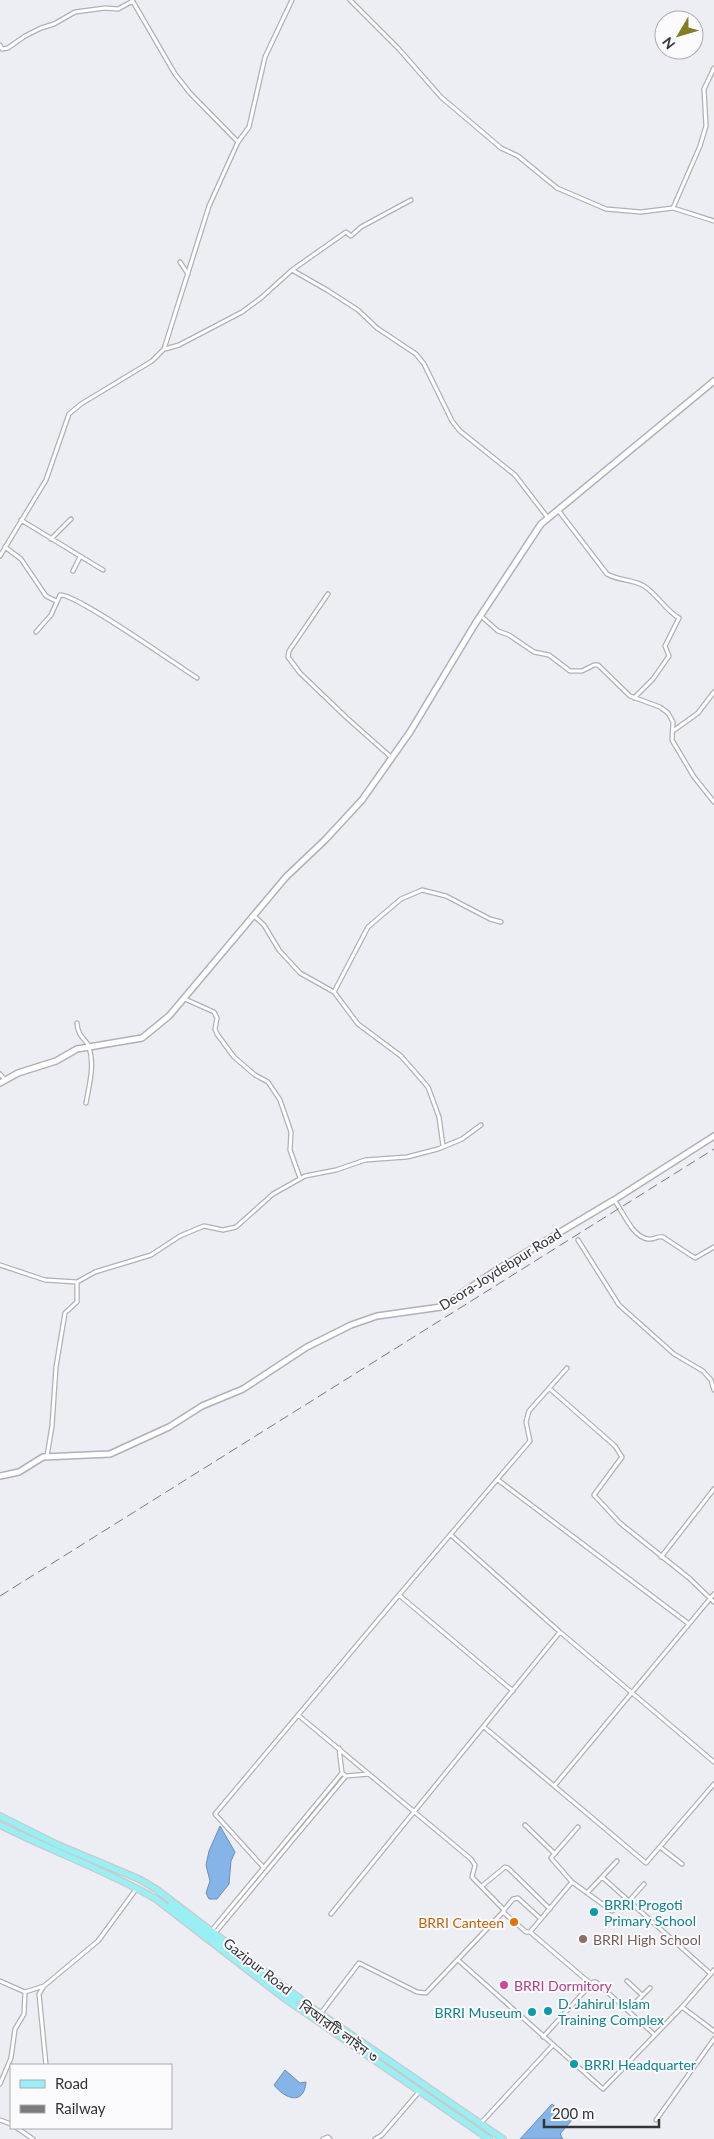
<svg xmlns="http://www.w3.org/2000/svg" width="714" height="2139" viewBox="0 0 714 2139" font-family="Lato,'Noto Sans Bengali',sans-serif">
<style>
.water{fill:#85b4e9;stroke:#6d8eb4}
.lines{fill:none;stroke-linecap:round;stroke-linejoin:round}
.street-casing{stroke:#b0b0b7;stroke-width:5.5}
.secondary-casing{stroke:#b0b0b7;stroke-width:8}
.primary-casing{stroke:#cacacb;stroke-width:8}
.street{stroke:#fff;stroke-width:3}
.secondary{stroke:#fff;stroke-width:5}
.primary{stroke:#98eff4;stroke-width:5.5}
.rail{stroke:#7a7a7f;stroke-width:1;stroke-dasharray:10 5;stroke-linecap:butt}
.culture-dot{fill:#0f9aa8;stroke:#fbfbfe;stroke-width:2}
.food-dot{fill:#e8710a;stroke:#fbfbfe;stroke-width:2}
.education-dot{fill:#8d6e63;stroke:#fbfbfe;stroke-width:2}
.hotel-dot{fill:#d1479c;stroke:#fbfbfe;stroke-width:2}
.labels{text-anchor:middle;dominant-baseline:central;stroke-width:4;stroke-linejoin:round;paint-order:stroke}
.street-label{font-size:14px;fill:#343437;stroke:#fbfbfe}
.culture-label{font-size:14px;fill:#0d838f;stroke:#fbfbfe;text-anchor:start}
.food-label{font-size:14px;fill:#c56008;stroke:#fbfbfe;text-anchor:end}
.education-label{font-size:14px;fill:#785e54;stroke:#fbfbfe;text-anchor:start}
.hotel-label{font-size:14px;fill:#b23c85;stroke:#fbfbfe;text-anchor:start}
</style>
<rect width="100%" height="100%" fill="#ededf4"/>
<path class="water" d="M220,1826L235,1852L231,1861L229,1884L217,1899H209L206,1893L210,1881L206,1865L209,1851Z
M285,2070L300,2083L306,2082C304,2106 285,2099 274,2085Z
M552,2104L572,2120L560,2134L563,2139H520Z"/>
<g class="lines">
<g class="street-casing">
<path id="street" d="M132,0L175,74L190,93L238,142
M350,0L398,48L441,97L501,148L518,156L557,188L606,209L641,212L673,208L714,221
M0,45L2,49L8,48L25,36L41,28L54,24L75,12L105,8L118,9L133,1
M673,208L700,146L706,126L704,89L714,68
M180,262L188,274
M292,270L327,290L358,310L377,328L416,354L424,364L452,421L460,431L515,475L548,518
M165,349L179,345L242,312L261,298L292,270L346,232L351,236L361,227L411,200
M558,510L607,574C619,581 633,579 644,586C658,595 665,610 679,618L665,646L669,656L653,679L634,698
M21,520L103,570
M51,539L71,519
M5,547L21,559L46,596L56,601
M0,556L46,480L69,414L81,404L152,361L164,349L209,206L238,142L249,127L265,57L292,0
M73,571L80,557
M328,594L289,651L288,657L300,673L347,718L392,758
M481,616L498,631L509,635L534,652L549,655L570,671H582L594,665H598L630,696L660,707L668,713L673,722L672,740L694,777L714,802
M36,632L51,615L60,595C74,592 178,666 197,678
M673,731L698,713L714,692
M254,916L264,925L279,950L300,973L334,992L358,1024L401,1056L428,1087L439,1117L443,1146
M334,992L368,927L401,899L422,890L446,896L490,919L501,922
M185,999L214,1012L217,1018L215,1029L217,1034L234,1057L255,1075L268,1082L280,1100L291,1132L290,1150L300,1178
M77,1023C78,1038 86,1038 89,1047C95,1065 89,1086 86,1103
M0,1074L5,1080
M614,1200C623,1211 632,1237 648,1239C653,1240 657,1236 663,1237L695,1258L714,1247
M578,1240L619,1305L674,1354L703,1371L711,1380L714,1390
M0,1265L45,1280L77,1282L95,1272L151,1255L180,1236L199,1228L204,1226L223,1230L236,1227L273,1194L305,1176L336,1170L365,1160L407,1157L438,1149L462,1139L481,1125
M550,1389L615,1446L622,1457L594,1495L620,1523L689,1578L714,1602
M47,1456L52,1426L56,1367L65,1313L77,1302V1282
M498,1480L689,1624
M451,1535L560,1632L714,1762
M661,1557L714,1489
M513,1691L399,1595L530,1441L526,1422L529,1411L567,1368
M298,1715L471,1859L475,1865L472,1877L504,1910V1912
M484,1727L646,1863L714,1784
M339,1748L342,1773L346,1776L369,1774
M555,1785L714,1594
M525,1825L554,1853
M578,1827L551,1858L572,1882L612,1911L629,1901L644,1884
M660,1847L682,1864
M264,1868L215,1814L399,1595
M602,1877L711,1974
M482,1886L505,1867L508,1868L550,1909
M587,1893L617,1861
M504,1910L513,1899L518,1898L541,1919
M331,1914L560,1632
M212,1930L342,1773
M530,1932L591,1984
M215,1933L346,1776
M458,1960L603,2089L682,2007L714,1970
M0,1981L25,1992L44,1986L98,1941L137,1888
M627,1981L642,1995
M44,1986L39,1994L46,2065
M682,2007L714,2031
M628,2010L650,1988
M321,2013L359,1963L417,1992L426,1993L503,1912L526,1932H530L572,1882
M543,2037L593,1982H596L655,2035
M0,2084L11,2058L15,2029L24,2014L25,1992
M0,2120L11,2124
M656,2120L714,2039
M481,2123L553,2045
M17,2128L33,2139
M323,2139L328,2137L330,2139
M375,2139L382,2135L419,2092"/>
</g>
<g class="secondary-casing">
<path id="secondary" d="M0,1083L18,1073L56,1061L77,1049L142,1038L169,1016L286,877L325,840L362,800L410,732L475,624L541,524L714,381
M0,1476L19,1472L43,1457L110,1454L169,1427L202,1406L243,1389L307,1347L351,1325L377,1316L441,1307L498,1269L614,1200L714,1136"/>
</g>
<g class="primary-casing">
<path id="primary" d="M0,1816L58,1845L139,1879L156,1889L311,2007L503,2139
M0,1825C51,1851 106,1870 156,1899L284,1998L489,2139
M171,1905L295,1999"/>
</g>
<use href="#street" class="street"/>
<use href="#secondary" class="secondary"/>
<use href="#primary" class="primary"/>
<path class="rail" d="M0,1596L714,1149"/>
</g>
<g class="culture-dot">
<circle cx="594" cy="1912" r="5"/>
<circle cx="548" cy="2011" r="5"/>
<circle cx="532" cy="2012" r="5"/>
<circle cx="574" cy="2064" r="5"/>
</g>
<circle class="food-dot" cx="514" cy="1922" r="5"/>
<circle class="education-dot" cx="583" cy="1939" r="5"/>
<circle class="hotel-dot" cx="504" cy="1985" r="5"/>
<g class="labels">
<g class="street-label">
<text transform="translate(500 1269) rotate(-32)">Deora-Joydebpur Road</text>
<text transform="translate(258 1966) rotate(38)">Gazipur Road</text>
<text transform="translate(339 2031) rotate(36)">বিআরটি লাইন ৩</text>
</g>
<g class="culture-label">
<text x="604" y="1904">BRRI Progoti<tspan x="604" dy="16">Primary School</tspan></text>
<text x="558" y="2003">D. Jahirul Islam<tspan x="558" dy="16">Training Complex</tspan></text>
<text x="522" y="2012" text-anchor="end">BRRI Museum</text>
<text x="584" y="2064">BRRI Headquarter</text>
</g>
<g class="food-label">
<text x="504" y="1922">BRRI Canteen</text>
</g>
<g class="education-label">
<text x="593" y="1939">BRRI High School</text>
</g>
<g class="hotel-label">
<text x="514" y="1985">BRRI Dormitory</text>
</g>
</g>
<rect x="10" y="2064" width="162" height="65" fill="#fbfbfe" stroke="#ababae"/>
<rect x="20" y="2080" width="25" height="8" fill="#98eff4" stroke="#ababae"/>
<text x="55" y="2089" font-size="15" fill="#343437">Road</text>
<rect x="20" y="2105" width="25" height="8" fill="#7a7a7f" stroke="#ababae"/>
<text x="55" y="2114" font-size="15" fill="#343437">Railway</text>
<g transform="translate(679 35) rotate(232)"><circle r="24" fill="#fbfbfe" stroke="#ababae"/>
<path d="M0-4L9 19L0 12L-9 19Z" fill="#857d23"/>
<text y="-8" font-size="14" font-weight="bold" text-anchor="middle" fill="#343437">N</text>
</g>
<path d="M544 2119v8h115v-8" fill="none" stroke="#343437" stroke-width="2.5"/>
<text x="552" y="2119" font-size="15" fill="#343437" stroke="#fbfbfe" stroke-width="4" paint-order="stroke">200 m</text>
</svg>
